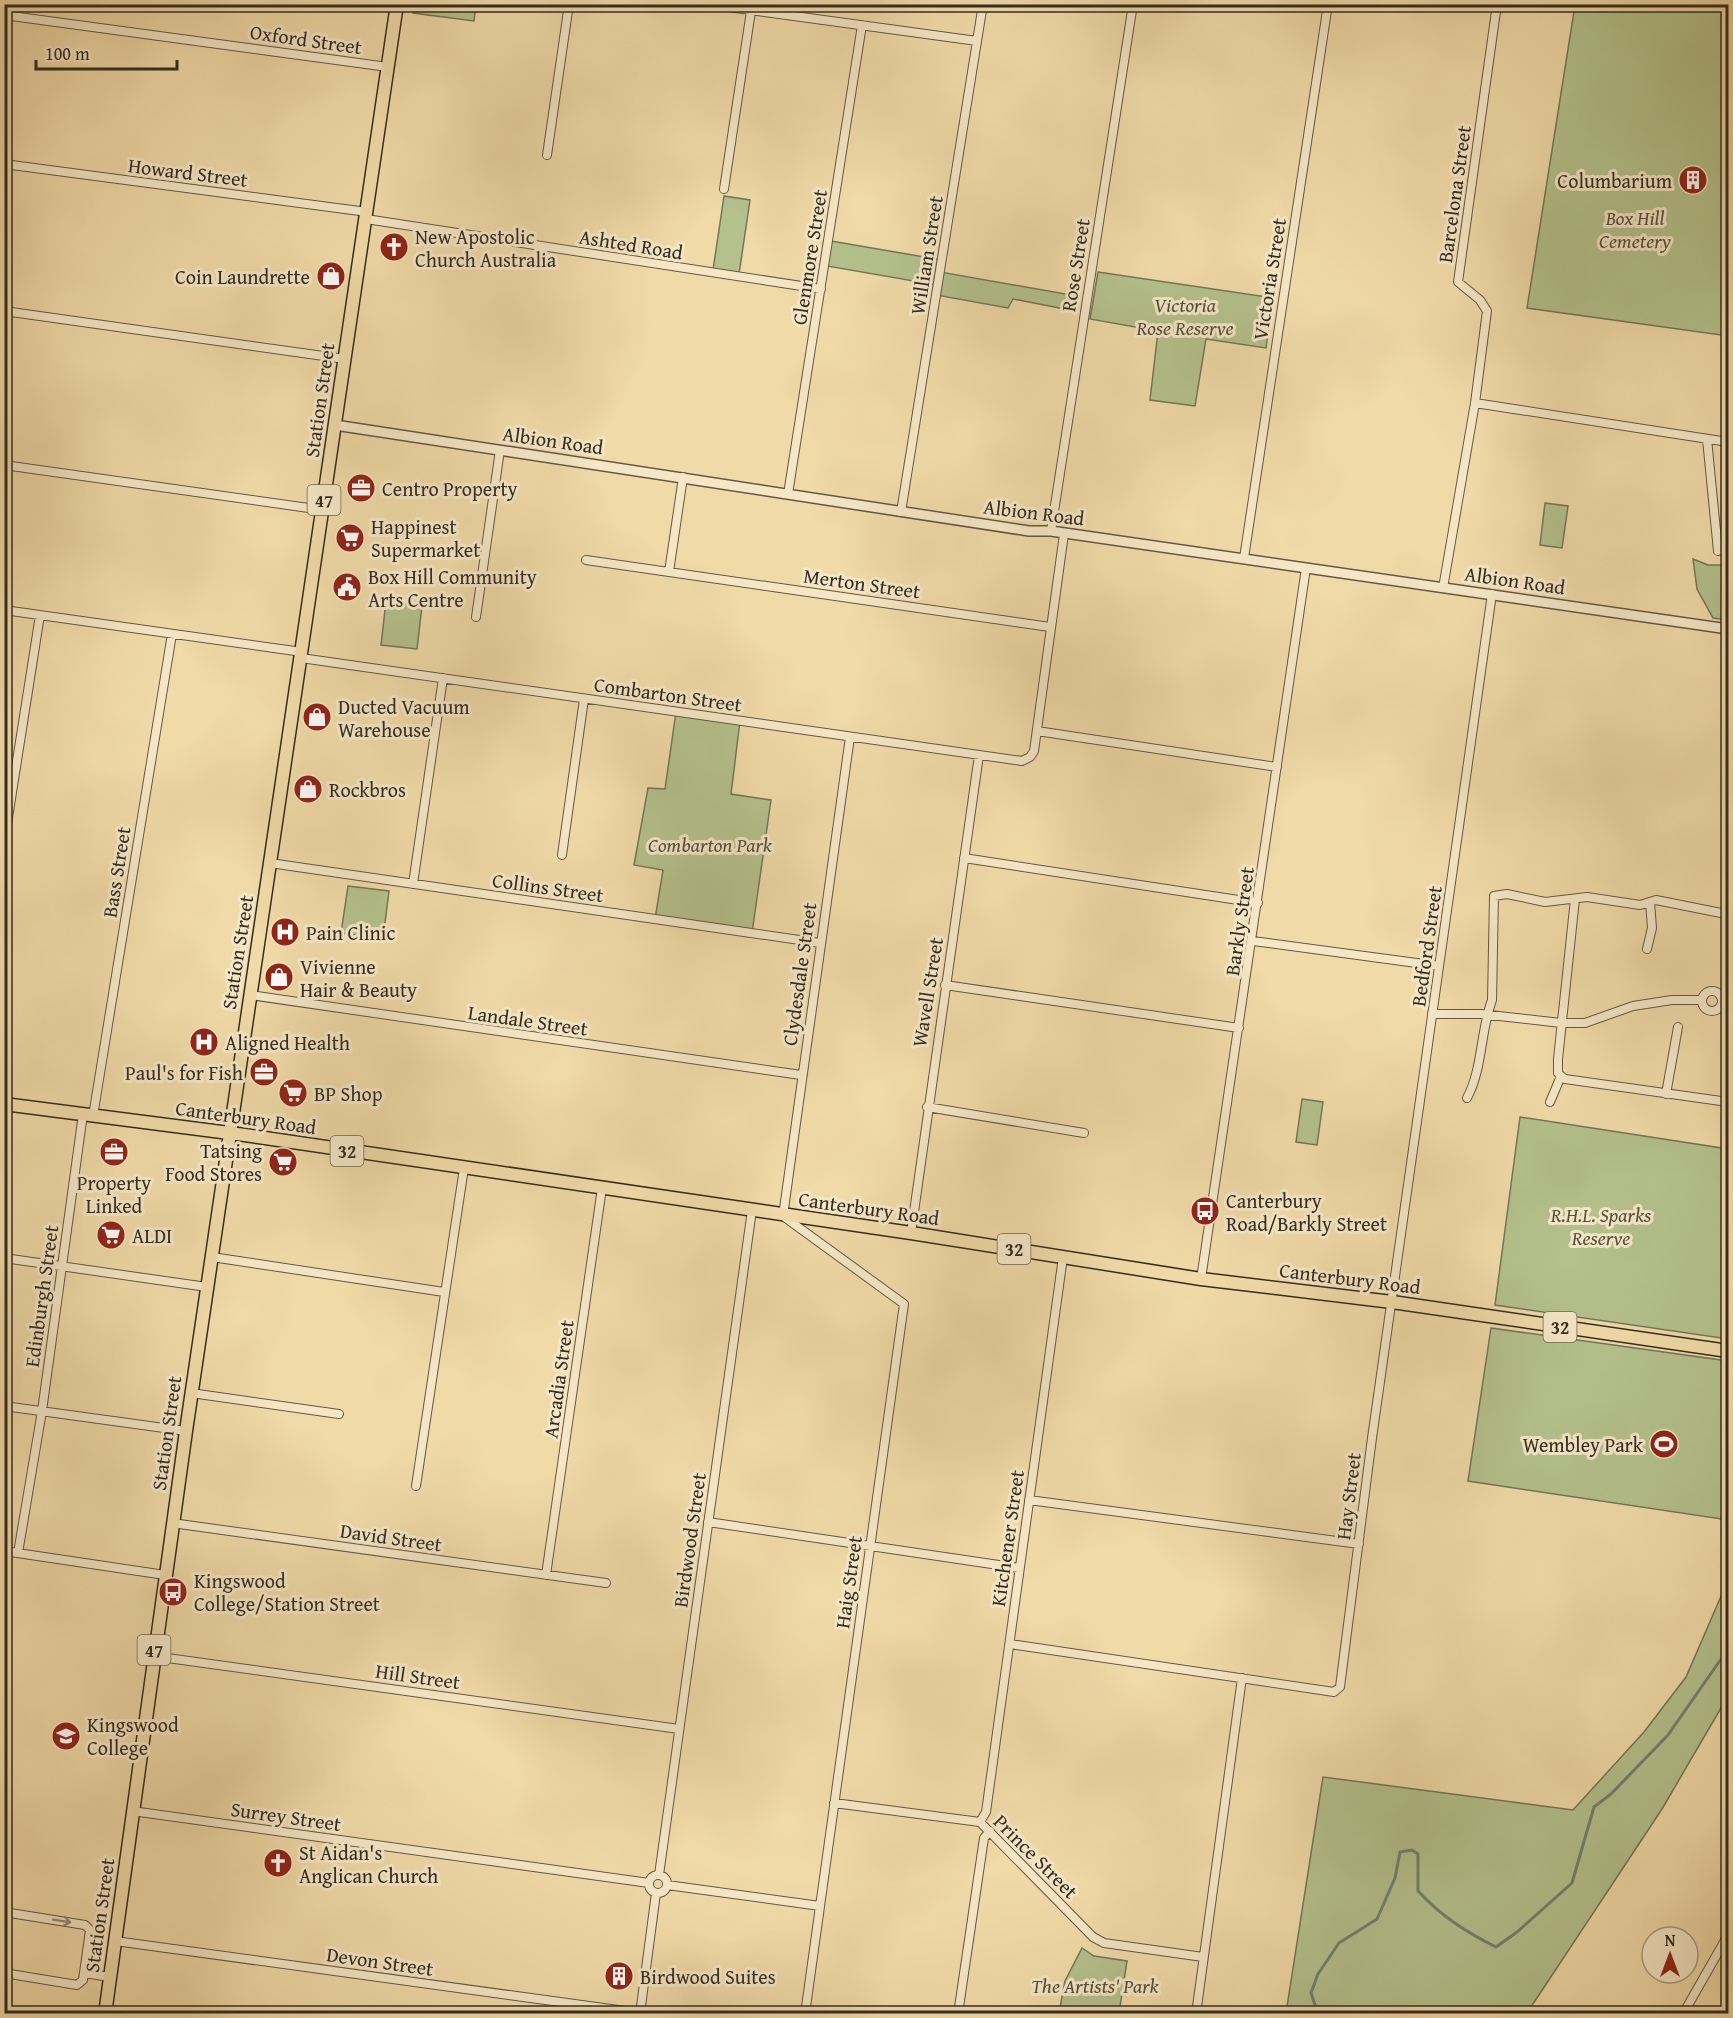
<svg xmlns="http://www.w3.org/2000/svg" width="1733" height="2018" viewBox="0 0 1733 2018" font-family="'Gentium Book Plus',serif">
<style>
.green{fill:#b4c18c;stroke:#747657;stroke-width:1.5}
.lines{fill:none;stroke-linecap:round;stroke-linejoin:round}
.stream{stroke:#728271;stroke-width:3}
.minor-casing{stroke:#635844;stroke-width:10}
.tertiary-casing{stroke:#635844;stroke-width:12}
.primary-casing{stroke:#342c22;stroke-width:15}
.minor{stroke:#f5e7c6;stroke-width:8}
.tertiary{stroke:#f5e7c6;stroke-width:9}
.primary{stroke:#f0daa8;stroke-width:12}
.oneway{stroke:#948a74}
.labels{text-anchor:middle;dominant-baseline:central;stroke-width:6;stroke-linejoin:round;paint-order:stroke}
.shield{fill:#f5e7c6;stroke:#6e6453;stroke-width:1.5}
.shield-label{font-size:18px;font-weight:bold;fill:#342c22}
.street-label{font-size:20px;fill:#342c22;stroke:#f5e7c6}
.poi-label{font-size:20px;fill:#342c22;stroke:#f5e7c6;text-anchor:start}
.park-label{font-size:20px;font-style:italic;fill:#54513c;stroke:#f5e7c6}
</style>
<rect width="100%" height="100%" fill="#f0daa8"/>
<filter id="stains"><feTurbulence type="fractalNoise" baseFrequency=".00333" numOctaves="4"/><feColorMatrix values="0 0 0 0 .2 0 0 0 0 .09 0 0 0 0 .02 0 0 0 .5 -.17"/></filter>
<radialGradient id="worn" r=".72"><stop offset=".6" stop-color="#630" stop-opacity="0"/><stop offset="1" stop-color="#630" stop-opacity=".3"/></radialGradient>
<path class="green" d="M415,5V4L476,5L474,21L413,13Z
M1575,5H1728V336L1527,308Z
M724,196L750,200L739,274L713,270Z
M831,241L942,260L940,272L1077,296L1075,311L1013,299L1008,308L936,295L937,285L827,266Z
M1098,272L1273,298L1266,348L1206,339L1195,406L1150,400L1158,331L1090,319Z
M1545,503L1568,506L1562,548L1540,545Z
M1693,559L1708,565H1726L1728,620L1713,618L1697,589Z
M386,601L422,606L417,649L381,645Z
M676,712L740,721L731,794L771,800L752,933L655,919L663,870L634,865L648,788L665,789Z
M348,886L389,891L383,939L341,933Z
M1302,1099L1323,1102L1317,1145L1296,1142Z
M1520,1117L1728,1149V1339L1495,1305Z
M1491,1328L1728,1361V1520L1468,1481Z
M1728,1580V1696L1662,1809L1527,2013H1286L1323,1777L1573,1810L1644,1732L1686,1677Z
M1082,1948L1094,1956L1127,1961L1119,2013H1059L1065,1981Z"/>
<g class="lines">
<path class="stream" d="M1318,2014L1311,1993L1318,1974L1339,1943L1377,1919L1395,1878L1400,1852L1412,1850L1418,1854V1891C1441,1916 1466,1932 1496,1947L1517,1932L1572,1883L1594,1807L1611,1794L1668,1735L1728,1649"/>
<g class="minor-casing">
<path id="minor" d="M706,4L977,41
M4,15L388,67
M547,155L569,4
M4,164L367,212
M724,189L751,11
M366,219L821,289
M4,311L345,359
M1475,403L1728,442
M1707,439L1718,551
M4,465L323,510
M788,494L862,25
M901,512L983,4
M1051,531L1133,4
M1244,558L1328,4
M586,560L1050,627
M669,572L683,477
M1443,588L1475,403L1487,311L1480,300L1458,282L1497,4
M4,610L302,652
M476,617L500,450
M301,658L1022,761L1030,757L1034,751L1064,534
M1037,731L1277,767
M4,843L40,615
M562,855L584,699
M964,858L1258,903
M270,863L820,943
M413,884L443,678
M1253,941L1439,966
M1647,949L1652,928L1650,902
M945,985L1239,1028
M1702 1001a10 10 0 1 1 20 0a10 10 0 1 1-20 0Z
M250,995L801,1075
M1432,1014H1481L1561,1023H1585L1633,1006L1672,1000H1701
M1561,1076L1565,1079L1728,1102
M1666,1094L1678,1027
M1467,1098C1483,1068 1480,1032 1492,1000L1494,896L1507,894L1545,902L1587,897L1640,905L1656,900L1726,914
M1550,1102L1561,1076L1558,1073V1059L1575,899
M927,1107L1084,1133
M93,1116L172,634
M911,1233L979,755
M212,1257L444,1292
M4,1258L207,1287
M1201,1279L1306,568
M191,1393L339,1414
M4,1406L186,1431
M416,1486L464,1168
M1029,1500L1359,1544
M708,1522L1019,1568
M172,1523L606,1583
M4,1551L165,1575
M18,1553L42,1411L83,1114
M546,1575L602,1188
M1010,1644L1334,1692L1340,1687L1372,1438L1492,594
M153,1656L679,1729
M834,1803L980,1822L1093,1937L1104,1943L1203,1957
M132,1811L649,1883
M980,1822L986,1812L1063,1257
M649 1884a9 9 0 1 1 18 0a9 9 0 1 1-18 0Z
M659,1875L752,1210
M667,1885L820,1906
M4,1912L85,1925L90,1930L83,1980L77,1985L4,1973
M115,1941L640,2013V2014L656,1893
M84,1973L110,1977
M805,2014L904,1304L783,1216L850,737
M958,2014L984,1838L990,1831
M1196,2014L1242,1678
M1683,2014L1728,1935"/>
</g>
<g class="tertiary-casing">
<path id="tertiary" d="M335,425L1029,531H1051L1728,629"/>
</g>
<g class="primary-casing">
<path id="primary" d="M4,1104L245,1135L911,1233L1201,1279L1392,1302L1728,1351
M105,2014L186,1431L397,4"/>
</g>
<use href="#minor" class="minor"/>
<use href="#tertiary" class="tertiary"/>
<use href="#primary" class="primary"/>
</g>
<defs><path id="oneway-shaft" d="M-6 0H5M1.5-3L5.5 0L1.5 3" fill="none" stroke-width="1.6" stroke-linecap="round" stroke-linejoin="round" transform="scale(1.5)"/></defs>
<use class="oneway" href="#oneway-shaft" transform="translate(62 1921) rotate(9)"/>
<defs>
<g id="building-disc" transform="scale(1.5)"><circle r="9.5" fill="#8f2418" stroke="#f5e7c6"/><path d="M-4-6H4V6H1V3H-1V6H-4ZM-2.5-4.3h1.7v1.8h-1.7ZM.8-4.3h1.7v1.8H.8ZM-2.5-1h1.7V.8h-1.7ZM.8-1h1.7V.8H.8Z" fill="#fff"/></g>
<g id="church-disc" transform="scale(1.5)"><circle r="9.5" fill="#8f2418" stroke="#f5e7c6"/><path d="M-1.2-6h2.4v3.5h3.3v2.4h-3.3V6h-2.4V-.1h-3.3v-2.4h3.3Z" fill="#fff"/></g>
<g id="shop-disc" transform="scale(1.5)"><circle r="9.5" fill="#8f2418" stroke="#f5e7c6"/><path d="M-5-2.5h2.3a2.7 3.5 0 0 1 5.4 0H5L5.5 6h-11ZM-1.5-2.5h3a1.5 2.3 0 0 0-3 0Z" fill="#fff"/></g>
<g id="office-disc" transform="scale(1.5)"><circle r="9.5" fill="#8f2418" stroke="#f5e7c6"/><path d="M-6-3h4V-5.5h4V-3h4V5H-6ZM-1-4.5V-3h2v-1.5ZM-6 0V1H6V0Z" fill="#fff"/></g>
<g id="supermarket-disc" transform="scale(1.5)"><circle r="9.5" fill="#8f2418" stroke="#f5e7c6"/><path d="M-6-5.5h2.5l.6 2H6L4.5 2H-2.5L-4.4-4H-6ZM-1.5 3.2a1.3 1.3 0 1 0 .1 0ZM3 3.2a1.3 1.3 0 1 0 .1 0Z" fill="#fff"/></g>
<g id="civic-disc" transform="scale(1.5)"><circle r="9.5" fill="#8f2418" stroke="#f5e7c6"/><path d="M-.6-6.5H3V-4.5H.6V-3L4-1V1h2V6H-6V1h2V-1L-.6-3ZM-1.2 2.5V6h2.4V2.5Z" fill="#fff"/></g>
<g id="hospital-disc" transform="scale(1.5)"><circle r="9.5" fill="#8f2418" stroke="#f5e7c6"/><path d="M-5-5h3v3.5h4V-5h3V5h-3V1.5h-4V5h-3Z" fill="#fff"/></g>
<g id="bus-disc" transform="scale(1.5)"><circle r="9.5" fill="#8f2418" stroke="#f5e7c6"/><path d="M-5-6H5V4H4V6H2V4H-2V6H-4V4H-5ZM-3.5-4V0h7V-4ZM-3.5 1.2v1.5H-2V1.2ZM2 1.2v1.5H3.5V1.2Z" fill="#fff"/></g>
<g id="stadium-disc" transform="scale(1.5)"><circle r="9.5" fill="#8f2418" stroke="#f5e7c6"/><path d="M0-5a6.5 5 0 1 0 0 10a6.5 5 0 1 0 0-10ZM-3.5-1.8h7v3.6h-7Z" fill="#fff"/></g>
<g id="school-disc" transform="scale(1.5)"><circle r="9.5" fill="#8f2418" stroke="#f5e7c6"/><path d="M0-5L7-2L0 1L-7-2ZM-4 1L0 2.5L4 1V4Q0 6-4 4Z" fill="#fff"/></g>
</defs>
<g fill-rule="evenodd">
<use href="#building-disc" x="1693" y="180"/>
<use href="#church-disc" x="394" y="247"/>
<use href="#shop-disc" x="331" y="276"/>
<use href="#office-disc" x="361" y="488"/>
<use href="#supermarket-disc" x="350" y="538"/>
<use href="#civic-disc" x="347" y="587"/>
<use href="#shop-disc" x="317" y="717"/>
<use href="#shop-disc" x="308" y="789"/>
<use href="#hospital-disc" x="285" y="932"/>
<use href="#shop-disc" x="279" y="977"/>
<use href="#hospital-disc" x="204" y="1042"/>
<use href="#office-disc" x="264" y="1072"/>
<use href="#supermarket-disc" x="293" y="1093"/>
<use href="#office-disc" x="114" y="1152"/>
<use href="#supermarket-disc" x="283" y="1162"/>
<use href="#bus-disc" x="1205" y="1211"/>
<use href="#supermarket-disc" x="111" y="1235"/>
<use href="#stadium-disc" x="1664" y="1444"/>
<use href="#bus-disc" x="173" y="1592"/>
<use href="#school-disc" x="66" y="1736"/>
<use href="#church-disc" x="278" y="1863"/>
<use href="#building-disc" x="619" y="1976"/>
</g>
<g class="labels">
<g class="shield">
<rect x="307.5" y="485" width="33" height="30" rx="4.5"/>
<rect x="330.5" y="1136" width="33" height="30" rx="4.5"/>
<rect x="997.5" y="1234" width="33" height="30" rx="4.5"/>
<rect x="1543.5" y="1312" width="33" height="30" rx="4.5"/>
<rect x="137.5" y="1635" width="33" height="30" rx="4.5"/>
</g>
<g class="shield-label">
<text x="324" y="500">47</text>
<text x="347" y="1151">32</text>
<text x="1014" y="1249">32</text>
<text x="1560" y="1327">32</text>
<text x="154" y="1650">47</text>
</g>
<g class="street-label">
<text transform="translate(306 39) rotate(8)">Oxford Street</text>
<text transform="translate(188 172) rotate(7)">Howard Street</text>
<text transform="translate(1454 194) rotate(-82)">Barcelona Street</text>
<text transform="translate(631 244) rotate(9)">Ashted Road</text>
<text transform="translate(926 255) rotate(-81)">William Street</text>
<text transform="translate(809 257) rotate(-81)">Glenmore Street</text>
<text transform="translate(1075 265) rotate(-81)">Rose Street</text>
<text transform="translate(1269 279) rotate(-81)">Victoria Street</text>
<text transform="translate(319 400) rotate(-82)">Station Street</text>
<text transform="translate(553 440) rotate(8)">Albion Road</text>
<text transform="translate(1034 512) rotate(7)">Albion Road</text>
<text transform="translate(1515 580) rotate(8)">Albion Road</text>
<text transform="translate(862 583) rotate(8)">Merton Street</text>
<text transform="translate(668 694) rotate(8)">Combarton Street</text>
<text transform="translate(116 872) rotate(-81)">Bass Street</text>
<text transform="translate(548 887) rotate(8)">Collins Street</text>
<text transform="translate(1239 921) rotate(-82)">Barkly Street</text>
<text transform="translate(1426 946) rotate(-82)">Bedford Street</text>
<text transform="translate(237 952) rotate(-81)">Station Street</text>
<text transform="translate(799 974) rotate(-82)">Clydesdale Street</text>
<text transform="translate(927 992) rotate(-81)">Wavell Street</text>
<text transform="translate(528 1020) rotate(8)">Landale Street</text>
<text transform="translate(246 1117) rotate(8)">Canterbury Road</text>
<text transform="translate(869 1208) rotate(8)">Canterbury Road</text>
<text transform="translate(1350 1278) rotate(7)">Canterbury Road</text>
<text transform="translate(41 1296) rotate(-82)">Edinburgh Street</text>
<text transform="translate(558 1379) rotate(-82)">Arcadia Street</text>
<text transform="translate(166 1433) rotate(-82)">Station Street</text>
<text transform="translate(1348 1496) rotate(-83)">Hay Street</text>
<text transform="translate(391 1537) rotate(8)">David Street</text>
<text transform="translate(1007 1538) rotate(-82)">Kitchener Street</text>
<text transform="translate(689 1540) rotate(-82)">Birdwood Street</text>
<text transform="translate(848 1582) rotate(-82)">Haig Street</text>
<text transform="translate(418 1676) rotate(8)">Hill Street</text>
<text transform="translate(286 1816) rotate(8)">Surrey Street</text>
<text transform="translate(1036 1856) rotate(45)">Prince Street</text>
<text transform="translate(99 1915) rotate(-82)">Station Street</text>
<text transform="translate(380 1961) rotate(8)">Devon Street</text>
</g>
<g class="poi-label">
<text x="1672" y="180" text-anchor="end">Columbarium</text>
<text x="415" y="236">New Apostolic<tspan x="415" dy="23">Church Australia</tspan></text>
<text x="310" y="276" text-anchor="end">Coin Laundrette</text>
<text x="382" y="488">Centro Property</text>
<text x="371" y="526">Happinest<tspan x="371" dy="23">Supermarket</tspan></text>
<text x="368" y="576">Box Hill Community<tspan x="368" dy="23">Arts Centre</tspan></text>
<text x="338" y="706">Ducted Vacuum<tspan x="338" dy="23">Warehouse</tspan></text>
<text x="329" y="789">Rockbros</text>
<text x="306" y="932">Pain Clinic</text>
<text x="300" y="966">Vivienne<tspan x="300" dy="23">Hair &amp; Beauty</tspan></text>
<text x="225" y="1042">Aligned Health</text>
<text x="243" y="1072" text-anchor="end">Paul's for Fish</text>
<text x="314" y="1093">BP Shop</text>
<text x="262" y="1150" text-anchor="end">Tatsing<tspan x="262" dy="23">Food Stores</tspan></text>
<text x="114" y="1182" text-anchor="middle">Property<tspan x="114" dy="23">Linked</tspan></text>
<text x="1226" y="1200">Canterbury<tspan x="1226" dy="23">Road/Barkly Street</tspan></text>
<text x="132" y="1235">ALDI</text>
<text x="1643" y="1444" text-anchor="end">Wembley Park</text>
<text x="194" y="1580">Kingswood<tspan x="194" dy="23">College/Station Street</tspan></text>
<text x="87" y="1724">Kingswood<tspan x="87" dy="23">College</tspan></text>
<text x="299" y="1852">St Aidan's<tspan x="299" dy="23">Anglican Church</tspan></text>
<text x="640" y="1976">Birdwood Suites</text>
</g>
<g class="park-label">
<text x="1635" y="217">Box Hill<tspan x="1635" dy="23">Cemetery</tspan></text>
<text x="1185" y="304">Victoria<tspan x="1185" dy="23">Rose Reserve</tspan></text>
<text x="710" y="844">Combarton Park</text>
<text x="1601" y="1214">R.H.L. Sparks<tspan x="1601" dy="23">Reserve</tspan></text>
<text x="1095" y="1985">The Artists' Park</text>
</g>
</g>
<rect width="1733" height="2018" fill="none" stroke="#f0daa8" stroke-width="24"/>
<rect x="6" y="6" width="1721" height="2006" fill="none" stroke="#342c22" stroke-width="3"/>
<rect x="12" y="12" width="1709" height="1994" fill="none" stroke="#342c22" stroke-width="1.5"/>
<g transform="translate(1670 1955)"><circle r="28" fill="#f5e7c6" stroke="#a89c84" stroke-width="1.5"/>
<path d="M0-4.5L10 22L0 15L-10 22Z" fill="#8f2418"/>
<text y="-9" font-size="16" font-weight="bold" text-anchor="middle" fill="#342c22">N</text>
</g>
<path d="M36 60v9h141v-9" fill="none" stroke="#342c22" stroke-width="3"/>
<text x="45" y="60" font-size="18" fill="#342c22" stroke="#f5e7c6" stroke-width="4.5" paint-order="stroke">100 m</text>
<rect width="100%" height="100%" filter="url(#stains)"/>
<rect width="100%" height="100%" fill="url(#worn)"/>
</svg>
